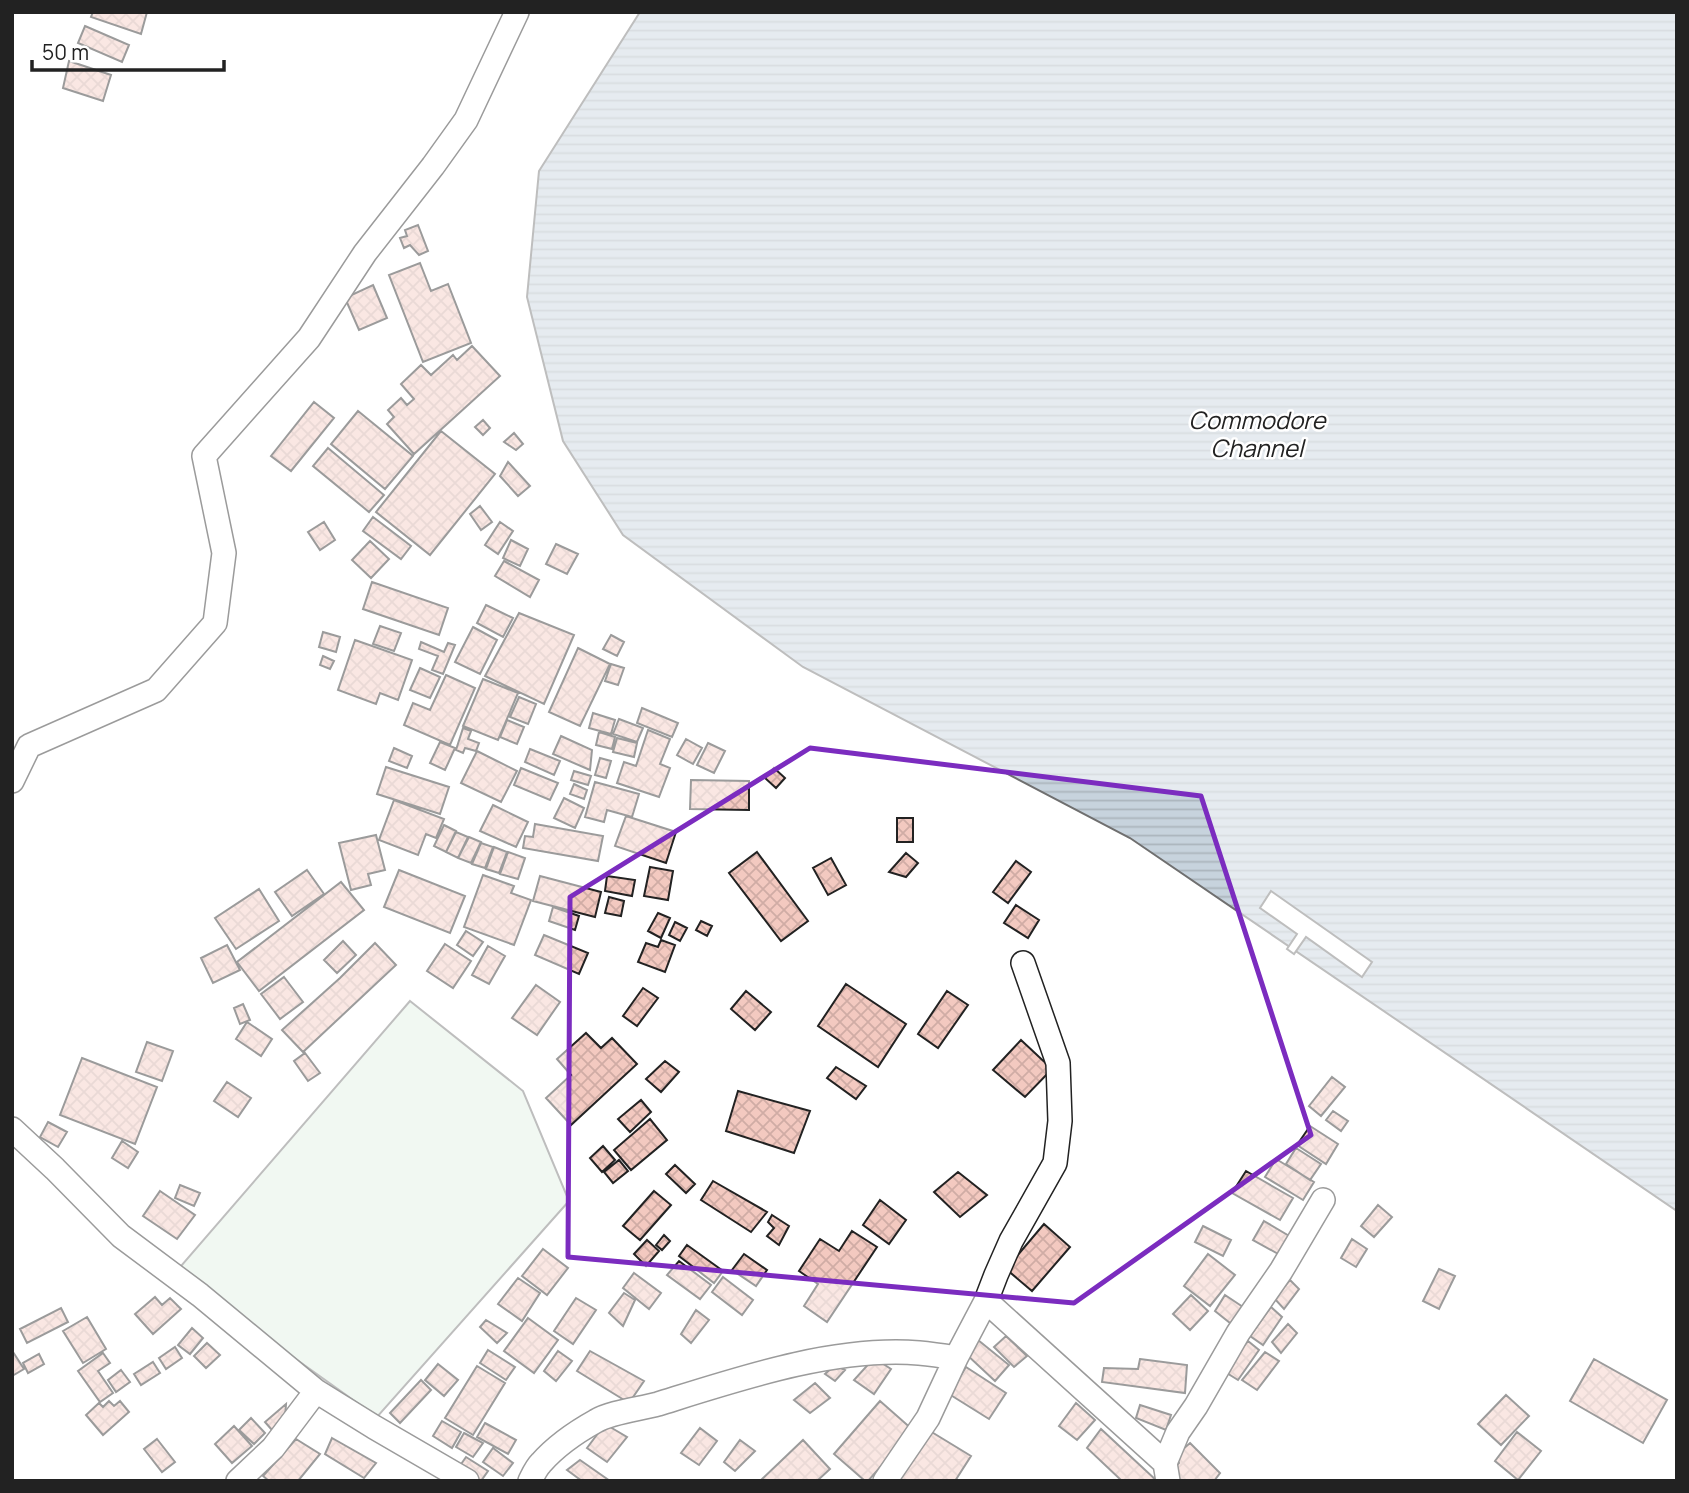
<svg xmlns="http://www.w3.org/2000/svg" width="1689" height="1493" viewBox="0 0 1689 1493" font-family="Manrope,sans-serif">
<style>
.green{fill:#e0efe3;stroke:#6f6f6f;stroke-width:2}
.water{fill:url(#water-rules);stroke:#6f6f6f;stroke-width:2}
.pier{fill:#fff;stroke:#6f6f6f;stroke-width:2}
.building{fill:url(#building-cross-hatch);stroke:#222;stroke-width:2}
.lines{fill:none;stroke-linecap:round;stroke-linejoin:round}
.minor-casing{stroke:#222;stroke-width:26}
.minor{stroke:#fff;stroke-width:23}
.marked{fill:none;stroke:#7b2cbf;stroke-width:5;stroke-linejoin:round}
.labels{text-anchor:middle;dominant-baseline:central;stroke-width:5;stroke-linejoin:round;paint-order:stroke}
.water-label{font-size:24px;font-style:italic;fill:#222;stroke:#fff}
</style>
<defs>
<pattern id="water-rules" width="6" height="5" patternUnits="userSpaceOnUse" patternTransform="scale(1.75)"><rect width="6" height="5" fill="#c7d3dd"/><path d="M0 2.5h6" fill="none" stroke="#abb5bd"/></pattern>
<pattern id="building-cross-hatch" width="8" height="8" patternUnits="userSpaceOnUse" patternTransform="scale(1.75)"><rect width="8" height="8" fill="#f3c9c0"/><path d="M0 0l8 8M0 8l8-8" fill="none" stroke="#d0aca5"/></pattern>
</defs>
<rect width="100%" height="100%" fill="#fff"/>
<path class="green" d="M410,1001L523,1091L569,1201L377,1417L175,1273Z"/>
<path class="water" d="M640,12H1677V1211L1130,838L803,667L623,535L563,441L527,297L539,171Z"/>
<path class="pier" d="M1271,891L1372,962L1362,977L1306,937L1294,954L1287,949L1297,934L1260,908Z"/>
<path class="building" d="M93,12H147L141,34L91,17Z
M85,26L129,45L122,62L78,43Z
M69,61L111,75L103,101L63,88Z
M418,225L428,251L419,255L410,245L404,248L400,238L407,236L405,230Z
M420,263L431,291L448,284L471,343L423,362L389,275Z
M373,285L387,318L359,330L345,298Z
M472,346L500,376L414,454L387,424L394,417L388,410L401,398L407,405L414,399L401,384L421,365L431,375L453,355L457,360Z
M314,402L334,418L291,471L271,456Z
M358,411L413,456L385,489L331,444Z
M483,420L490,428L483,435L475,427Z
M441,431L495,474L430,555L376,512Z
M514,433L523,444L516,450L504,442Z
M328,448L384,495L369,512L313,466Z
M508,462L530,486L518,496L500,476Z
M480,506L492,522L481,530L470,514Z
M373,517L411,546L401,559L363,531Z
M324,522L335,540L320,550L308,532Z
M500,522L513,531L498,554L485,545Z
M511,540L528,549L520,566L503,558Z
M370,541L389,559L371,578L352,560Z
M556,544L578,554L567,574L546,564Z
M504,561L539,580L530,597L495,576Z
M372,582L448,608L439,635L363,609Z
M486,605L513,618L503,637L477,623Z
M519,613L574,635L544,704L485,676Z
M380,626L401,633L394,651L373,644Z
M473,627L497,640L480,674L455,662Z
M323,632L340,637L336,652L319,647Z
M611,635L624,642L617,656L603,649Z
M355,640L412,660L398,700L380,693L376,704L338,690Z
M421,642L444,652L448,643L455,645L443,674L432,670L438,656L419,649Z
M578,648L610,664L580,726L549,712Z
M323,656L334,661L330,669L320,665Z
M611,664L624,668L618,685L605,681Z
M420,668L440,677L430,698L410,690Z
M446,675L475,688L450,745L404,725L413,703L430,710Z
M483,679L518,693L498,740L463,726Z
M519,697L536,704L528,724L510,717Z
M642,708L678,723L672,737L637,723Z
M593,713L615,720L611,734L589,728Z
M619,719L643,728L637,742L613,734Z
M507,720L524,727L517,744L500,737Z
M463,728L471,731L468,739L479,743L476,751L465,748L463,753L456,750Z
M648,730L670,739L660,764L670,768L659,797L617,783L624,762L636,766Z
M599,732L615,737L612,749L596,745Z
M561,736L592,750L590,770L553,754Z
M617,738L637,743L634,757L613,752Z
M686,739L702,748L693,764L677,755Z
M440,742L455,748L445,770L430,763Z
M708,743L725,751L714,773L697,765Z
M394,748L412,756L407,768L389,761Z
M530,749L560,761L554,775L525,762Z
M477,751L517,771L501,802L461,783Z
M600,758L611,761L606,778L595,775Z
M386,767L449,787L440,814L377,794Z
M521,768L558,783L550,800L514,785Z
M774,768L785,778L776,788L765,778Z
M574,771L591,776L588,785L571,780Z
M691,780L749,781V810L690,809Z
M595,782L639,794L632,817L607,810L604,822L585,817Z
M574,784L587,790L584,799L570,794Z
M564,798L584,808L575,828L554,818Z
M394,800L444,819L436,838L426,834L418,855L379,840Z
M493,805L528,822L516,847L480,831Z
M626,816L676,832L666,863L615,846Z
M897,818H913V842H897Z
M535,824L603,836L598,861L523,848L525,836L533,837Z
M444,825L456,831L446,852L434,846Z
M456,832L468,837L458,858L446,852Z
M376,835L385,870L368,874L371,885L351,890L339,843Z
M469,837L481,842L471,863L458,858Z
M481,843L493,847L485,868L472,864Z
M494,847L507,852L499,873L486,869Z
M508,852L525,858L518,879L500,874Z
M757,852L808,921L781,941L729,873Z
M906,853L918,863L906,877L889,872Z
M831,858L846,885L828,895L813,868Z
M1016,861L1031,872L1008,903L993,892Z
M650,867L673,871L668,900L644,896Z
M307,870L324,894L292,916L275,892Z
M399,870L465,896L450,933L384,907Z
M483,875L514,886L511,893L531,900L514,945L464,927Z
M540,876L601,892L595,917L533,901Z
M607,876L635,880L632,896L605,891Z
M341,882L364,910L259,991L237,962Z
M259,889L279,921L236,949L215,918Z
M609,897L624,901L621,916L605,913Z
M1016,905L1039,920L1028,938L1004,923Z
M553,907L579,916L575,930L549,921Z
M658,913L670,918L661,938L648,931Z
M701,921L712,926L707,936L696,930Z
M675,922L687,928L680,941L669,935Z
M466,931L483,942L473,956L457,945Z
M544,935L588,953L579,974L535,955Z
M661,940L675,945L665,972L638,962L646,943L658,947Z
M343,941L356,955L337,973L324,960Z
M375,943L396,965L303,1052L282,1030L340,978Z
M445,944L471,961L453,988L427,971Z
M227,945L240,970L213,983L201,958Z
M488,946L505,956L489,984L472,975Z
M284,977L303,1002L280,1019L261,994Z
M846,984L906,1024L878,1067L818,1026Z
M536,985L560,1002L537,1035L512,1018Z
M643,988L658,998L637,1026L623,1016Z
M746,991L771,1012L755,1030L731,1009Z
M947,991L968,1005L938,1048L918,1034Z
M243,1004L250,1020L240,1024L234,1008Z
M247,1022L272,1039L261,1056L236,1039Z
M586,1033L601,1048L612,1038L637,1064L571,1125L546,1098L571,1075L557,1059Z
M1021,1040L1052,1069L1025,1097L993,1070Z
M147,1042L173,1051L162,1081L136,1072Z
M305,1053L320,1073L308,1081L294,1061Z
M82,1058L157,1087L135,1144L60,1115Z
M665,1061L679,1072L661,1092L646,1079Z
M836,1067L866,1086L856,1099L827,1078Z
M1332,1077L1345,1087L1321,1116L1309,1106Z
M227,1082L251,1098L238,1117L214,1101Z
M738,1091L810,1111L794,1153L726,1131Z
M641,1100L651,1112L630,1132L618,1119Z
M1333,1111L1348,1121L1341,1131L1326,1120Z
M650,1119L667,1140L631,1170L614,1150Z
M48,1122L67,1132L58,1147L40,1137Z
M1310,1126L1338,1144L1326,1164L1297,1145Z
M122,1141L138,1152L128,1168L112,1158Z
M603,1146L615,1160L602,1172L590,1158Z
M1296,1148L1321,1164L1310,1180L1286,1164Z
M1276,1159L1314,1182L1303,1200L1265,1177Z
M619,1160L628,1171L613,1183L604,1172Z
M675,1165L695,1184L686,1193L666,1174Z
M1246,1171L1293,1198L1280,1220L1232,1193Z
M958,1172L987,1195L960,1217L934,1192Z
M713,1181L767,1212L751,1232L701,1200Z
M180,1185L200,1193L194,1206L175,1198Z
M160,1191L195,1215L177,1239L143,1216Z
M654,1191L671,1205L640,1240L623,1226Z
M880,1200L906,1220L889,1244L863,1225Z
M1378,1205L1392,1217L1374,1237L1361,1226Z
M772,1215L789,1226L779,1245L767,1236L774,1228L768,1222Z
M1264,1221L1291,1237L1280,1255L1253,1240Z
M1044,1224L1070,1247L1032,1291L1006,1269Z
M1203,1226L1231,1240L1223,1256L1195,1242Z
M852,1231L877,1247L827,1322L804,1306L818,1284L799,1271L820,1239L839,1251Z
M664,1235L670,1241L662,1250L656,1245Z
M1352,1239L1367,1249L1356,1267L1341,1258Z
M647,1240L659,1251L646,1266L634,1254Z
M687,1245L723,1271L714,1283L679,1256Z
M543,1249L568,1268L547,1295L522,1276Z
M744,1254L767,1270L756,1286L732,1270Z
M1208,1254L1235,1275L1210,1306L1184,1286Z
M679,1261L711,1285L700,1299L667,1275Z
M1439,1269L1455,1276L1439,1309L1423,1301Z
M634,1273L661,1293L649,1309L623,1288Z
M723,1277L753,1300L742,1315L712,1292Z
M518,1278L540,1293L522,1321L498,1304Z
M1290,1280L1299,1289L1284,1309L1274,1298Z
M624,1293L635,1300L623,1326L609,1313Z
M1191,1295L1208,1311L1190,1330L1173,1314Z
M1225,1295L1246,1309L1235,1327L1215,1311Z
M155,1297L162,1305L170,1298L181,1309L153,1334L135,1314Z
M576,1298L596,1310L573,1344L554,1331Z
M1271,1307L1282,1317L1263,1345L1250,1336Z
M61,1308L68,1322L27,1343L20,1329Z
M696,1310L709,1320L691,1343L681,1334Z
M87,1317L106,1349L83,1363L63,1331Z
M528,1318L558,1340L534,1373L504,1351Z
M486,1320L507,1333L497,1343L480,1327Z
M1288,1324L1297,1333L1281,1353L1272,1342Z
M192,1328L203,1338L190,1354L178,1345Z
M1006,1336L1027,1356L1014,1367L994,1347Z
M978,1340L1009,1365L995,1381L966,1354Z
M1248,1341L1259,1350L1238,1380L1222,1370Z
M207,1343L220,1355L206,1368L194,1356Z
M175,1347L182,1358L166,1369L159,1358Z
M488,1350L515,1367L506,1380L480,1363Z
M558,1351L572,1361L556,1381L544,1371Z
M590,1351L644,1381L629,1403L577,1371Z
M13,1352L24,1369L12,1376V1353Z
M1265,1352L1279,1361L1257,1390L1242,1380Z
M103,1353L110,1363L98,1371L113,1393L100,1402L78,1371Z
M39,1354L44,1364L28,1373L23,1363Z
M874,1358L891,1369L874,1394L854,1380Z
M1140,1359L1187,1365L1185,1393L1102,1382L1104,1368L1138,1369Z
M1594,1359L1667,1400L1643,1443L1570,1401Z
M153,1362L160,1373L141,1385L134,1374Z
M438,1364L458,1380L444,1396L425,1380Z
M835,1365L845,1370L835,1381L825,1374Z
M477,1366L505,1383L473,1435L445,1418Z
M966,1367L1006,1393L989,1419L949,1394Z
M121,1370L130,1382L116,1392L108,1380Z
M421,1380L431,1390L400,1423L390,1413Z
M815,1383L830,1398L810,1413L794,1400Z
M1506,1395L1529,1416L1501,1445L1478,1424Z
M109,1401L114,1406L120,1401L129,1412L103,1435L86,1415L99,1403L103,1407Z
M880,1401L913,1430L868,1481H865L834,1454Z
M1076,1403L1095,1420L1077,1440L1059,1426Z
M286,1404L285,1419L272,1430L265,1422Z
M1140,1405L1171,1415L1166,1430L1136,1418Z
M251,1418L265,1433L254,1444L239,1430Z
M442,1421L461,1432L452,1448L433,1436Z
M485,1423L516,1440L508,1454L477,1437Z
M605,1424L627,1437L607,1462L587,1448Z
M234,1426L252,1446L232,1463L215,1444Z
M700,1428L717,1441L699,1465L681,1453Z
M1101,1429L1157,1481H1122L1087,1448Z
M930,1431L971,1456L955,1481H901L899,1480Z
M1517,1432L1541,1451L1518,1480L1495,1461Z
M464,1433L483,1443L473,1457L456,1447Z
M332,1438L376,1463L364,1478L325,1454Z
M157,1439L175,1462L162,1472L144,1449Z
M296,1439L320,1454L298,1481H269L263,1476Z
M740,1440L755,1451L735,1471L724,1462Z
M803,1440L830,1469L817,1481H760Z
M1190,1443L1220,1473L1214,1481H1181L1171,1471L1179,1463L1174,1457Z
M493,1448L513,1463L503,1476L483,1462Z
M466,1457L488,1471L481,1481H475L457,1470Z
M580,1460L610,1481H582L567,1470Z"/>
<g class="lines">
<g class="minor-casing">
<path id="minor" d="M12,781L29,746L156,690L215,623L224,553L204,456L309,338L365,253L433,166L466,120L517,12
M12,1129L55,1169L121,1236L200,1295L316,1391L374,1427L467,1481
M986,1301L1165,1463
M238,1481L273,1448L316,1391
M530,1481C533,1475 536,1468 541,1463C555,1447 578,1431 596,1421C611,1412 640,1409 658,1404C738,1379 835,1346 919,1353C931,1354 944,1356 956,1358
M885,1481L928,1418L956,1358L986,1301L996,1275L1011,1241L1055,1163L1060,1121L1058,1063L1023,963
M1168,1481L1165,1463L1178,1432L1196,1406L1238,1333L1281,1271L1323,1200"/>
</g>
<use href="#minor" class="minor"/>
</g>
<path d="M0 0H1689V1493H0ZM810,748L1201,796L1311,1135L1074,1303L568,1257L570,897Z" fill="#fff" fill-opacity=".55" fill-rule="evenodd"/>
<path class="marked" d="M810,748L1201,796L1311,1135L1074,1303L568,1257L570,897Z"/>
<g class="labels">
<g class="water-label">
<text x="1257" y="419">Commodore<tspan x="1257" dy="28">Channel</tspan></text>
</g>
</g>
<rect width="1689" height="1493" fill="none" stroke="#222222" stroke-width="28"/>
<path d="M32 60v10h192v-10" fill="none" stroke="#222222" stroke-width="3.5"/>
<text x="42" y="60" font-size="21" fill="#222222" stroke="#ffffff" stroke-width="5" paint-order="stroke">50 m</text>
</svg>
